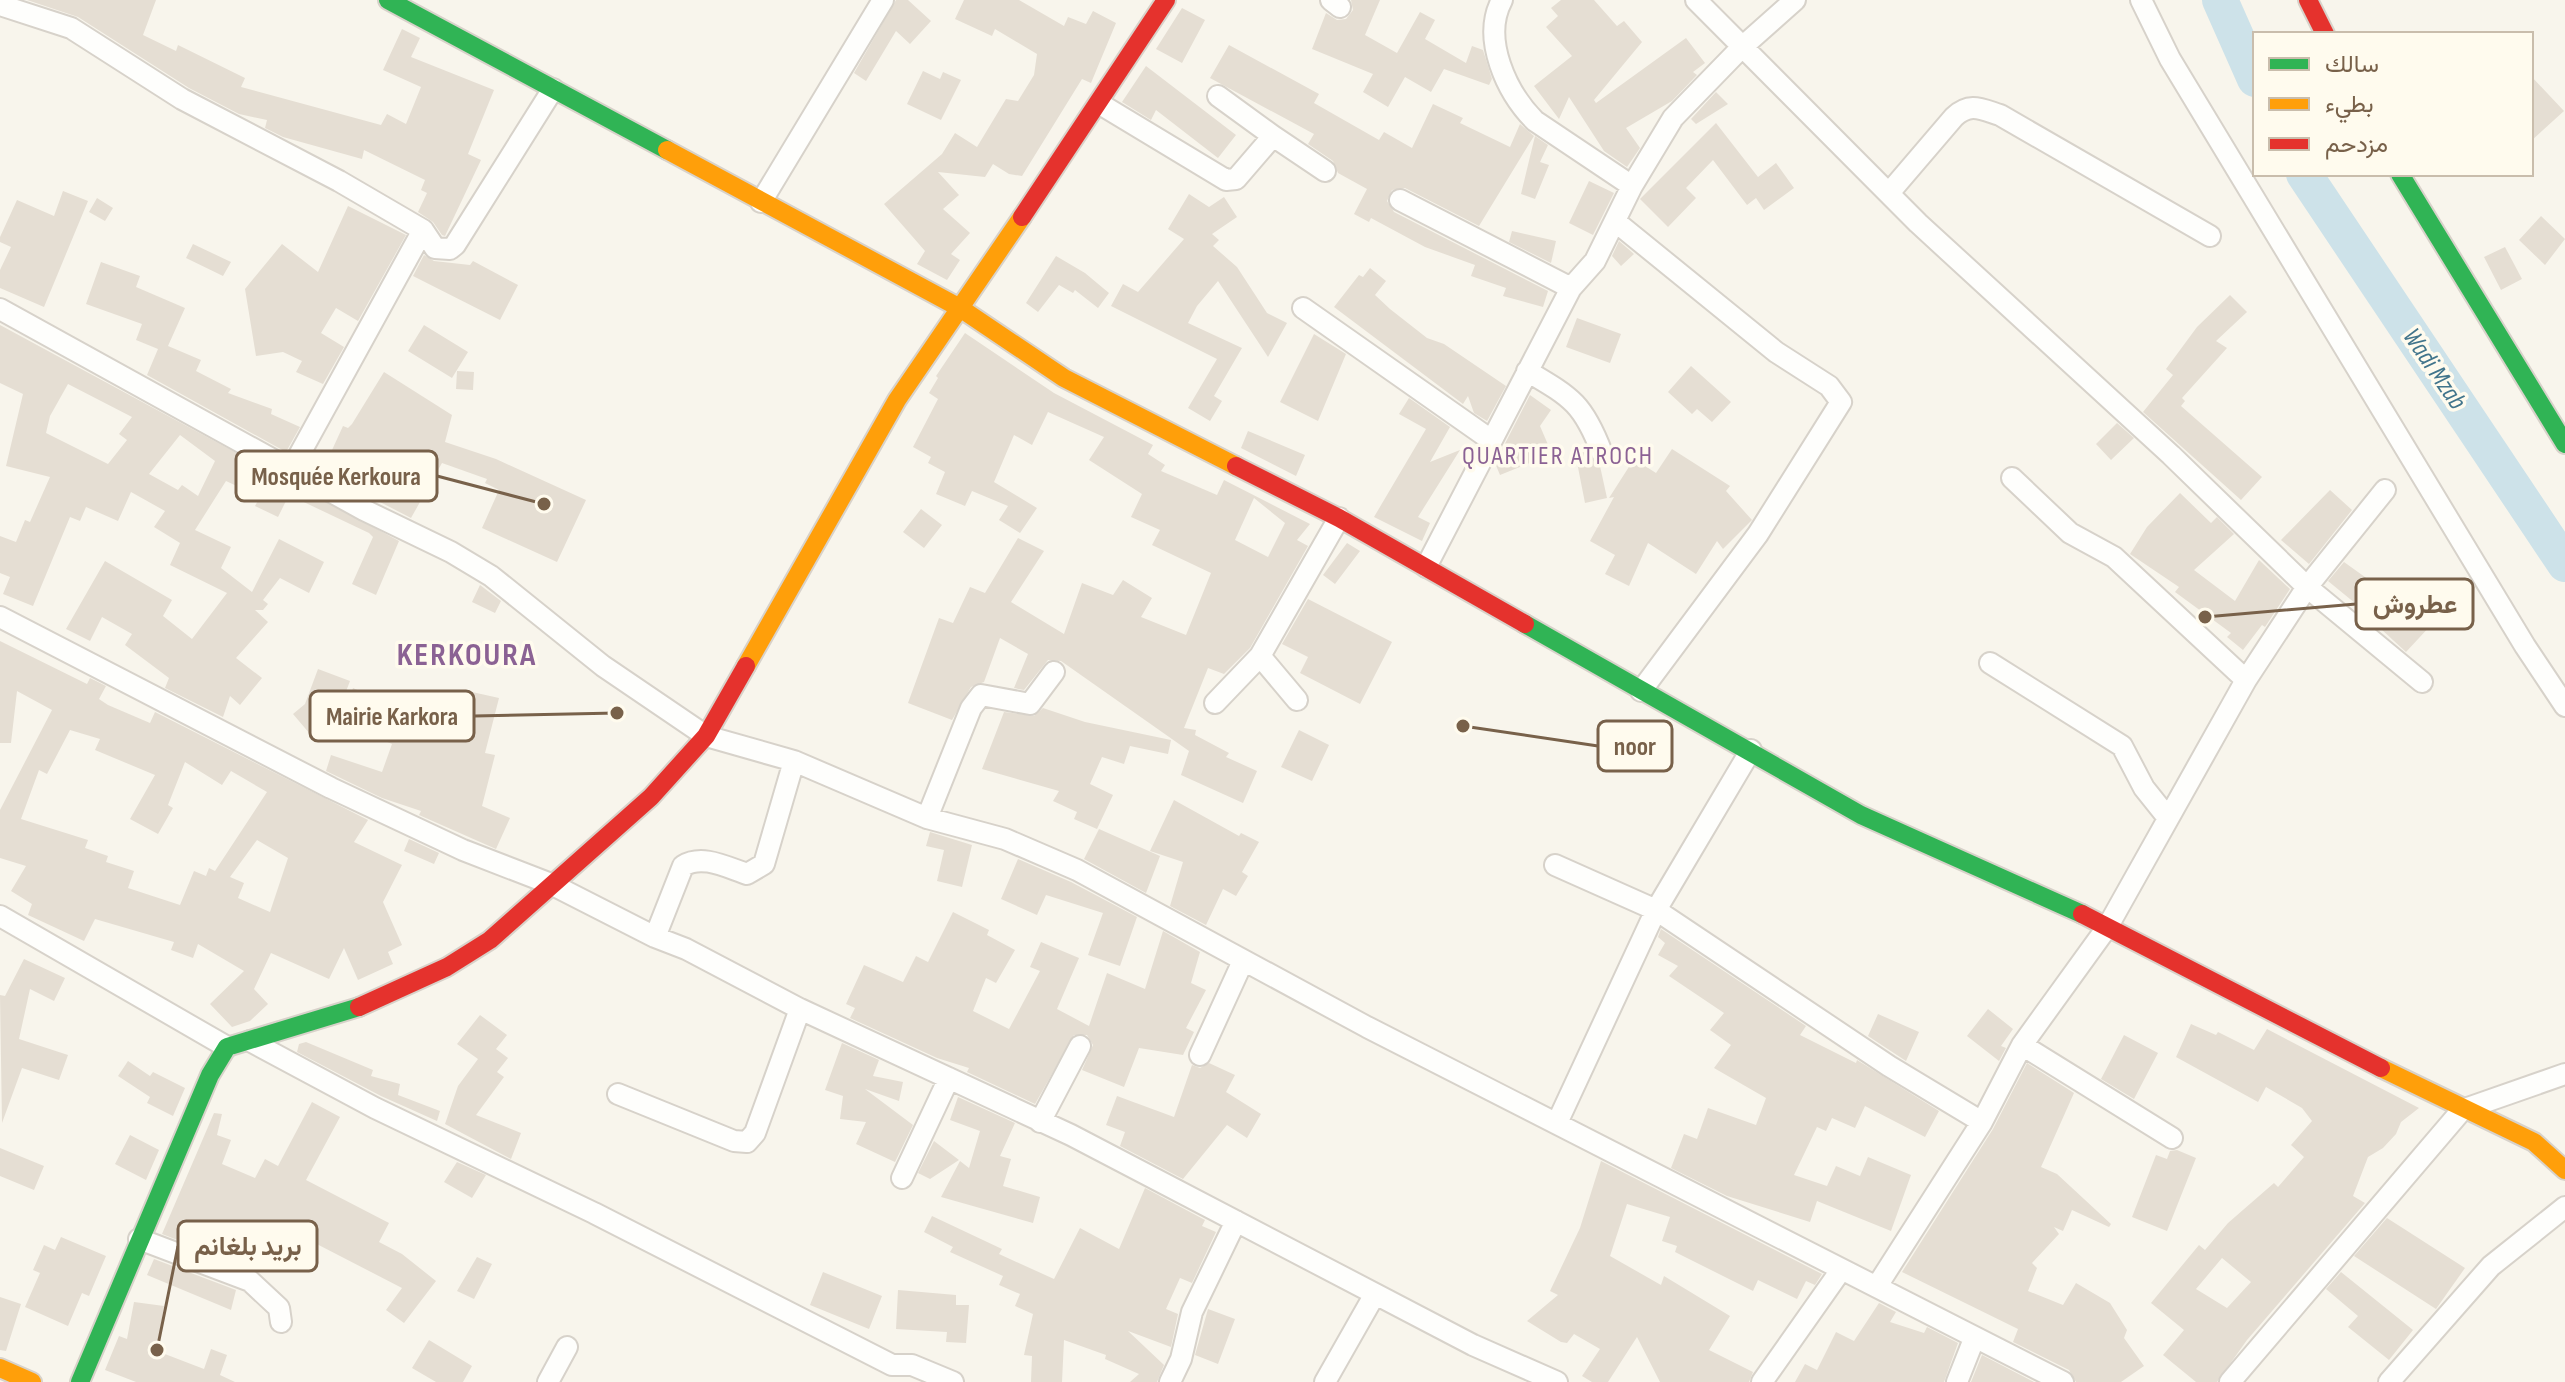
<svg xmlns="http://www.w3.org/2000/svg" width="2565" height="1382" viewBox="0 0 2565 1382" font-family="'Sofia Sans Condensed',Vazirmatn,sans-serif">
<style>
.lines{fill:none;stroke-linecap:round;stroke-linejoin:round}
.river{stroke:#cde2e9;stroke-width:36}
.building{fill:#e5ded3;fill-rule:evenodd}
.street-casing{stroke:#d7d2ca;stroke-width:24}
.fast-casing{stroke:#d8d2ca;stroke-width:22}
.slow-casing{stroke:#d8d2ca;stroke-width:22}
.jam-casing{stroke:#d8d2ca;stroke-width:22}
.street{stroke:#fefefc;stroke-width:20}
.fast{stroke:#30b455;stroke-width:18}
.slow{stroke:#ff9f0a;stroke-width:18}
.jam{stroke:#e5322d;stroke-width:18}
.labels{text-anchor:middle;dominant-baseline:central;stroke-width:7;stroke-linejoin:round;paint-order:stroke}
.water-label{font-size:26px;font-style:italic;fill:#42758c;stroke:#fffbee}
.neighbourhood-label{font-size:26px;letter-spacing:2px;fill:#8b6294;stroke:#fffbee}
.district-label{font-size:32px;font-weight:bold;letter-spacing:2px;fill:#8b6294;stroke:#fffbee}
.leader{fill:none;stroke:#78614a;stroke-width:3}
.callout-dot{fill:#78614a;stroke:#fffbee;stroke-width:3}
.callout{fill:#fffbee;stroke:#78614a;stroke-width:3}
.callout-label{font-size:26px;text-anchor:middle;font-weight:bold;fill:#78614a}
</style>
<rect width="100%" height="100%" fill="#f8f5ec"/>
<g class="lines">
<path class="river" d="M2220,0L2255,79
M2304,174L2565,564"/>
</g>
<path class="building" d="M27,0H156L143,35L176,51L178,45L245,78L241,87L381,125L387,114L406,124L421,87L383,70L402,29L420,38L411,57L494,90L468,154L481,160L445,236L442,235L433,222L418,212L427,193L421,190L425,180L364,150L362,159L283,137L265,128L267,120L239,114L189,88L78,17Z
M896,0H908L931,21L910,44L896,31L866,81L854,73Z
M964,0H1019L1064,26L1068,17L1086,24L1093,11L1116,23L1091,83L1082,79L1022,176L1009,174L993,164L985,177L938,172L959,195L943,209L970,233L951,254L960,260L947,280L917,264L925,251L884,204L942,154L955,133L977,147L1006,99L1018,101L1034,75L1037,54L995,29L992,36L955,19Z
M1351,0H1380L1365,35L1397,53L1420,12L1435,20L1425,39L1466,63L1472,46L1483,50L1492,79L1489,85L1444,69L1431,92L1405,77L1388,107L1363,92L1373,74L1312,49L1326,13L1337,20L1346,19L1353,10Z
M1561,0H1594L1617,26L1624,21L1642,42L1594,100L1596,103L1686,38L1705,63L1693,72L1697,75L1672,101L1626,128L1640,148L1627,167L1604,151L1569,97L1559,119L1534,86L1572,56L1546,27L1558,16L1551,8Z
M1182,8L1205,20L1182,63L1156,49Z
M1229,45L1319,94L1314,103L1379,140L1384,132L1412,148L1433,104L1463,118L1460,123L1510,147L1520,124L1534,136L1479,226L1405,188L1392,190L1387,201L1394,212L1548,291L1543,307L1503,296L1506,288L1471,276L1475,265L1425,247L1371,218L1369,222L1354,214L1367,189L1338,173L1333,161L1308,144L1314,134L1210,78Z
M1146,66L1236,135L1218,158L1156,110L1151,120L1122,102Z
M923,71L940,79L943,72L961,80L941,120L907,104Z
M2531,76L2564,111L2531,141Z
M1716,92L1728,104L1696,124L1691,119Z
M1716,123L1758,177L1776,163L1794,188L1764,210L1756,198L1747,205L1713,160L1686,188L1696,198L1668,227L1640,199Z
M1535,136L1548,145L1540,162L1549,165L1535,199L1521,194Z
M1589,181L1614,193L1593,235L1569,223Z
M63,191L88,201L44,307L0,288V270L11,247L0,242V237L17,200L54,216Z
M1189,194L1209,207L1224,197L1237,217L1212,234L1219,240L1213,246L1237,267L1267,313L1287,323L1268,357L1218,281L1197,306L1188,323L1242,348L1214,396L1222,401L1210,421L1188,408L1217,359L1111,306L1123,284L1138,292L1184,239L1168,229Z
M97,198L113,208L105,221L89,212Z
M348,206L406,235L358,321L336,308L321,333L344,347L323,384L296,372L302,361L283,352L256,356L245,289L282,244L318,272Z
M2541,216L2565,239L2545,265L2519,240Z
M1512,231L1556,241L1551,263L1509,242Z
M1619,241L1634,254L1621,266L1612,256Z
M193,244L231,262L223,276L186,258Z
M2505,247L2522,279L2501,290L2484,257Z
M424,255L434,261L470,265L473,261L518,285L500,320L413,276Z
M1056,256L1085,273L1109,293L1098,308L1075,290L1073,293L1059,285L1038,312L1026,303Z
M101,262L140,276L136,287L185,308L168,346L201,360L196,371L231,389L228,393L272,409L271,414L300,427L286,452L147,375L158,349L136,340L142,324L86,304Z
M1370,268L1386,281L1375,295L1390,309L1427,338L1444,344L1506,386L1487,421L1474,413L1468,396L1463,404L1334,307L1359,275L1363,277Z
M2230,295L2247,312L2216,341L2227,348L2182,398L2185,401L2181,406L2262,477L2241,500L2143,412L2173,375L2166,369L2197,327Z
M1577,318L1621,334L1610,363L1566,347Z
M0,325L399,541L376,595L352,584L373,537L369,533L289,495L278,517L255,506L260,497L226,481L195,530L231,547L221,568L252,592L279,539L324,562L309,593L280,578L263,600L268,604L263,610H255L268,622L236,658L262,678L240,705L230,696L223,717L165,688L169,678L125,645L132,634L102,617L90,641L66,629L105,561L172,600L163,616L192,639L227,593L170,565L180,543L154,527L165,511L131,492L118,521L86,507L80,521L70,517L33,606L3,594L10,577L0,573V536L16,542L25,520L30,522L50,477L6,466L23,394L0,383ZM68,384L132,417L119,434L127,440L108,464L46,433L50,416ZM180,435L215,461L198,496L182,485L178,490L149,474Z
M424,325L468,352L452,378L408,351Z
M965,333L1054,393L1153,445L1148,454L1165,465L1161,471L1217,495L1224,480L1310,524L1297,540L1308,546L1250,648L1224,674L1208,668L1184,728L1196,730L1195,735L1229,753L1226,757L1257,771L1243,803L1181,775L1189,751L1061,661L1048,660L1024,690L1014,688L1028,654L1000,638L984,682L971,687L952,720L908,703L939,618L953,623L970,587L985,593L1018,538L1044,551L1011,602L1064,634L1082,583L1113,595L1123,580L1152,598L1141,617L1186,635L1211,573L1152,545L1160,530L1131,517L1142,494L1089,460L1104,437L1048,412L1032,445L1014,435L994,482L1037,508L1020,533L999,520L1008,506L972,491L965,506L936,494L945,472L928,463L931,457L913,447L938,399L929,393L938,378L936,376ZM1254,498L1285,523L1268,557L1235,540Z
M1314,334L1346,354L1318,421L1280,402Z
M1691,366L1731,402L1712,422L1697,409L1692,414L1668,392Z
M457,371L474,372L473,390L456,389Z
M384,372L452,415L445,442L496,459L586,500L557,562L482,528L499,490L485,483L487,479L442,463L411,518L322,472L343,426L348,428L352,424Z
M1530,395L1551,410L1540,426L1552,454L1500,475L1495,463Z
M1409,398L1450,427L1430,462L1460,450L1418,517L1430,523L1422,541L1374,517L1426,429L1399,414Z
M2117,423L2134,438L2111,460L2096,444Z
M1248,431L1305,455L1296,476L1241,448Z
M1585,445L1590,459L1600,466L1607,498L1585,503L1574,447Z
M1672,449L1730,486L1726,491L1752,520L1723,549L1717,541L1696,574L1648,543L1629,586L1605,574L1615,555L1590,541L1614,497L1609,498L1634,459L1656,473Z
M2330,490L2352,510L2309,564L2281,540Z
M2180,493L2211,523L2217,517L2234,534L2194,570L2235,601L2259,560L2290,589L2265,627L2262,625L2243,650L2227,637L2231,633L2175,592L2179,587L2130,554L2147,527Z
M921,509L942,525L924,548L903,532Z
M1347,543L1360,551L1335,584L1323,575Z
M2344,562L2404,605L2408,601L2432,624L2406,652L2381,629L2383,626L2328,581Z
M480,585L501,601L495,613L472,602Z
M1308,599L1392,642L1360,704L1300,673L1308,657L1282,644Z
M0,641L87,684L90,678L106,686L99,699L108,705L150,723L155,712L368,820L354,842L402,865L383,902L402,945L388,952L393,964L358,980L344,948L329,979L271,953L254,989L268,1004L250,1021L232,1027L210,1004L244,971L198,944L193,958L171,950L174,942L95,919L84,941L28,915L32,904L11,891L26,866L0,858V810L52,710L17,691L11,743H0ZM70,730L100,739L95,750L155,775L130,819L158,834L173,808L168,805L185,762L222,785L231,771L267,792L215,871L209,868L206,876L194,871L180,905L128,888L134,871L106,862L108,856L85,848L88,840L21,819L39,770L47,774ZM257,840L288,858L270,912L238,898L244,883L230,877Z
M318,669L350,681L345,694L310,734L293,714L305,704Z
M353,688L399,709L394,722L438,738L440,730L461,735L472,692L499,698L485,753L495,755L482,806L510,818L496,849L419,815L421,811L382,798L326,771L331,755L382,772L392,744L342,722Z
M1043,708L1085,722L1171,740L1168,754L1130,746L1124,764L1102,757L1090,784L1113,795L1097,829L1074,819L1077,812L1053,801L1059,791L982,769L1004,712L1034,716Z
M1299,730L1329,745L1312,781L1281,767Z
M1174,800L1239,836L1241,833L1259,842L1242,872L1248,876L1236,896L1223,889L1206,925L1170,906L1183,862L1150,851Z
M1099,829L1160,856L1146,893L1084,859Z
M930,832L972,845L962,887L937,881L944,850L926,846Z
M409,839L439,853L434,864L404,851Z
M1018,859L1071,882L1137,917L1120,966L1088,955L1103,913L1046,895L1037,915L1001,899Z
M953,912L989,930L987,935L1015,950L996,983L986,978L973,1011L1009,1029L1040,971L1030,967L1041,942L1079,958L1057,1009L1089,1026L1107,973L1145,989L1163,931L1200,952L1191,983L1206,990L1186,1028L1194,1032L1183,1055L1139,1048L1124,1087L1082,1070L1093,1045L1087,1035H1074L1035,1104L967,1072L969,1068L937,1058L850,1018L855,1008L846,1004L864,965L903,982L916,956L928,962Z
M1661,929L1806,1026L1800,1035L1856,1063L1857,1060L1939,1111L1925,1137L1865,1106L1855,1128L1832,1118L1826,1131L1817,1127L1794,1175L1827,1186L1836,1166L1860,1176L1868,1157L1911,1175L1891,1231L1817,1201L1810,1222L1727,1196L1671,1168L1684,1134L1697,1139L1708,1108L1756,1125L1766,1098L1714,1068L1731,1045L1710,1030L1724,1013L1669,976L1678,966L1658,955L1665,943L1658,937Z
M24,959L65,978L54,1001L30,989L19,1039L68,1055L59,1080L22,1068L2,1123L0,995L5,996Z
M1988,1009L2013,1029L2001,1046L2006,1048L1999,1061L1967,1036Z
M1878,1014L1919,1032L1906,1061L1868,1036Z
M480,1015L507,1035L496,1049L508,1058L497,1072L504,1077L476,1115L521,1133L511,1159L445,1124L458,1086L478,1059L457,1044Z
M2191,1024L2216,1035L2218,1032L2254,1050L2267,1029L2419,1108L2401,1122L2396,1134L2383,1148L2368,1157L2353,1196L2365,1203L2247,1340L2217,1382H2196L2163,1355L2184,1330L2151,1303L2199,1245L2205,1250L2228,1223L2274,1183L2278,1187L2304,1157L2291,1145L2312,1121L2302,1108L2266,1087L2258,1102L2176,1057ZM2222,1258L2251,1282L2227,1308L2196,1289Z
M2124,1035L2158,1053L2134,1099L2101,1079Z
M306,1042L373,1070L371,1076L400,1084L398,1095L440,1111L437,1121L381,1096L297,1052L299,1044Z
M842,1043L879,1060L873,1076L903,1082L899,1101L865,1089L913,1125L895,1162L856,1144L866,1122L840,1119L843,1096L825,1090Z
M128,1061L150,1076L153,1072L185,1088L173,1116L147,1103L150,1097L118,1076Z
M1209,1063L1235,1075L1226,1092L1261,1114L1247,1138L1227,1125L1183,1179L1120,1146L1125,1132L1106,1125L1117,1096L1174,1117L1192,1065L1200,1068Z
M2027,1063L2074,1093L2041,1167L2057,1174L2111,1224L2109,1227L2072,1210L2063,1231L2054,1227L2059,1234L2032,1263L2037,1268L2028,1291L2063,1305L2076,1283L2110,1303L2127,1330L2124,1338L2144,1366L2121,1382H2076L2069,1370L2013,1342L2018,1329L1902,1272L1993,1129Z
M958,1097L1015,1123L1000,1156L1011,1159L1003,1186L1040,1197L1033,1223L941,1197L960,1161L969,1168L980,1131L950,1120Z
M312,1102L340,1117L306,1180L389,1223L379,1242L402,1254L436,1281L404,1323L386,1310L402,1288L278,1224L260,1272L162,1234L214,1113L222,1114L217,1135L231,1140L222,1164L255,1178L265,1159L278,1166Z
M130,1135L159,1150L146,1180L115,1164Z
M934,1141L959,1160L930,1179L918,1173Z
M0,1148L44,1166L34,1190L0,1176Z
M2177,1150L2196,1158L2167,1231L2132,1217L2156,1155L2167,1159L2170,1151Z
M1601,1161L1822,1274L1815,1285L1806,1281L1797,1299L1758,1280L1753,1291L1675,1252L1677,1246L1662,1241L1670,1217L1627,1204L1610,1256L1661,1285L1664,1276L1730,1316L1709,1350L1753,1372L1749,1382H1660L1637,1337L1608,1382H1592L1582,1376L1600,1349L1574,1334L1567,1343L1561,1342L1527,1321L1558,1295L1550,1291L1580,1228Z
M457,1162L486,1175L472,1198L444,1182Z
M1145,1188L1205,1220L1202,1226L1216,1232L1192,1283L1180,1278L1166,1309L1178,1314L1171,1347L1128,1331L1164,1365L1157,1382H1130L1139,1374L1105,1359L1106,1355L1064,1340L1062,1382H1031L1032,1356L1024,1355L1033,1314L1015,1306L1020,1294L999,1285L1003,1276L950,1252L953,1247L924,1232L932,1216L1002,1249L999,1254L1054,1279L1080,1228L1119,1249Z
M2387,1218L2465,1268L2436,1309L2354,1256Z
M61,1237L106,1256L89,1296L82,1293L68,1326L25,1307L40,1273L33,1270L44,1245L55,1250Z
M477,1257L492,1264L474,1299L457,1291Z
M154,1259L236,1290L231,1310L147,1275Z
M823,1272L882,1296L869,1329L810,1305Z
M2341,1272L2413,1330L2389,1360L2348,1327L2358,1316L2326,1289Z
M898,1290L956,1295V1305H969L966,1343L946,1342L947,1332L896,1329Z
M0,1297L21,1304L6,1351L0,1350Z
M134,1302L164,1306L157,1351L204,1369L211,1349L227,1355L220,1375L235,1382H136L105,1370L119,1336L127,1339Z
M1879,1303L1896,1312L1890,1322L1924,1333L1927,1327L1958,1343L1944,1382H1795L1805,1364L1817,1370L1836,1332L1854,1341Z
M1208,1309L1235,1319L1218,1364L1195,1355Z
M429,1340L472,1366L463,1382H436L412,1368Z
M1982,1355L2034,1382H1971Z"/>
<g class="lines">
<g class="street-casing">
<path id="street" d="M1331,0L1340,7
M1502,0C1481,39 1507,93 1535,121L1632,186
M1696,0L1918,223L2171,455L2307,587L2422,682
M2141,0L2170,59L2525,646L2565,706
M0,5L71,28L182,99L339,181L423,230L292,468
M1218,96L1273,136
M1100,104L1226,180L1236,179L1273,136L1325,171
M1889,193L1954,117C1970,102 1981,109 2000,115L2210,236
M1400,200L1571,288
M761,202L883,0
M1616,222L1776,352L1829,386L1841,402L1758,534L1641,691
M423,230L435,248L450,249L455,245L553,89
M1303,308L1491,440
M0,309L364,510L451,552L491,576L603,666L706,736L794,761L927,818L1005,839L1077,870L1367,1027L2063,1382
M1527,371C1571,397 1583,403 1602,453
M2012,478L2070,533L2114,557L2246,680
M1426,567L1571,288L1595,261L1632,186L1673,118L1741,48L1795,0
M0,617L331,788L463,850L551,884L655,937L686,949L800,1009L1071,1135L1473,1345L1557,1382
M1260,656L1297,700
M1990,663L2122,746L2144,788L2168,818
M1215,703L1260,656L1339,518
M927,818L971,708L981,695L1030,704L1054,672
M1555,865L1656,910L1889,1066L1982,1122
M0,916L227,1047
M655,937L683,866C702,854 726,867 747,874L764,864L794,761
M250,1041L375,1108L594,1213L892,1365H912L953,1382
M2022,1045L2172,1138
M1200,1055L1243,961
M618,1094L734,1141L747,1142L755,1133L800,1009
M1040,1122L1080,1046
M1557,1123L1656,910L1751,750
M902,1178L949,1078
M139,1239L250,1281L279,1308L281,1322
M1877,1286L1982,1122L2022,1045L2108,926L2246,680L2307,587L2385,490
M548,1382L567,1347
M1170,1382L1181,1359L1192,1312L1236,1221
M1325,1382L1375,1294
M1762,1382L1841,1270
M1957,1382L1974,1339
M2230,1382L2462,1110L2565,1074
M2389,1382L2491,1266L2565,1207"/>
</g>
<g class="fast-casing">
<path id="fast" d="M388,0L667,150
M2400,174L2565,444
M1525,624L1861,815L2082,914
M80,1382L210,1075L227,1047L359,1007"/>
</g>
<g class="slow-casing">
<path id="slow" d="M667,150L960,308L1064,378L1236,466
M746,666L897,400L1022,217
M2381,1068L2534,1142L2565,1170
M0,1368L32,1382"/>
</g>
<g class="jam-casing">
<path id="jam" d="M2308,0L2325,34
M1022,217L1166,0
M1236,466L1339,518L1525,624
M2082,914L2381,1068
M359,1007L447,967L490,940L651,797L706,736L746,666"/>
</g>
<use href="#street" class="street"/>
<use href="#fast" class="fast"/>
<use href="#slow" class="slow"/>
<use href="#jam" class="jam"/>
</g>
<g class="labels">
<g class="water-label">
<text transform="translate(2434 369) rotate(56)">Wadi Mzab</text>
</g>
<g class="neighbourhood-label">
<text x="1558" y="456">QUARTIER ATROCH</text>
</g>
<g class="district-label">
<text x="467" y="655">KERKOURA</text>
</g>
</g>
<path class="leader" d="M544 504L437 476M2205 617L2356 604M617 713L474 716M1463 726L1598 746M157 1350L178 1246"/>
<g class="callout-dot">
<circle cx="544" cy="504" r="8"/>
<circle cx="2205" cy="617" r="8"/>
<circle cx="617" cy="713" r="8"/>
<circle cx="1463" cy="726" r="8"/>
<circle cx="157" cy="1350" r="8"/>
</g>
<g class="callout">
<rect x="236" y="451" width="201" height="50" rx="8"/>
<rect x="2356" y="579" width="117" height="50" rx="8"/>
<rect x="310" y="691" width="164" height="50" rx="8"/>
<rect x="1598" y="721" width="74" height="50" rx="8"/>
<rect x="178" y="1221" width="139" height="50" rx="8"/>
</g>
<g class="callout-label">
<text x="336" y="485">Mosquée Kerkoura</text>
<text x="2415" y="613">عطروش</text>
<text x="392" y="725">Mairie Karkora</text>
<text x="1635" y="755">noor</text>
<text x="248" y="1255">بريد بلغانم</text>
</g>
<rect x="2253" y="32" width="280" height="144" fill="#fffbee" stroke="#c9bdac" stroke-width="2"/>
<rect x="2269" y="58" width="40" height="12" fill="#30b455" stroke="#c9bdac" stroke-width="2"/>
<text x="2325" y="72" font-size="24" fill="#78614a">سالك</text>
<rect x="2269" y="98" width="40" height="12" fill="#ff9f0a" stroke="#c9bdac" stroke-width="2"/>
<text x="2325" y="112" font-size="24" fill="#78614a">بطيء</text>
<rect x="2269" y="138" width="40" height="12" fill="#e5322d" stroke="#c9bdac" stroke-width="2"/>
<text x="2325" y="152" font-size="24" fill="#78614a">مزدحم</text>
</svg>
